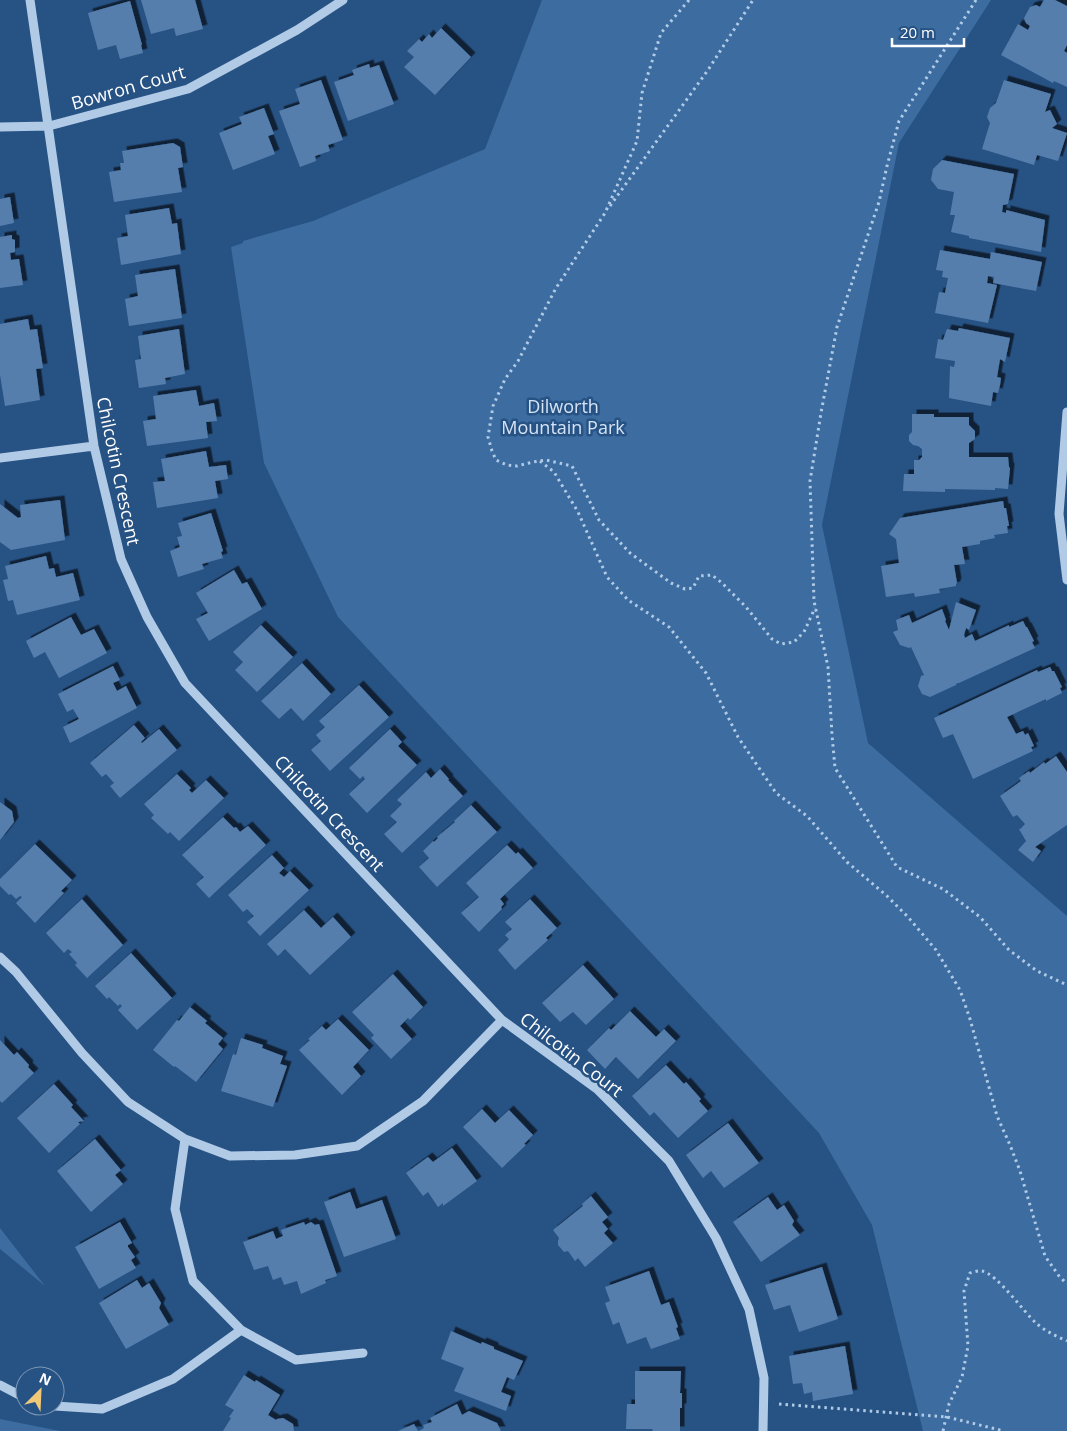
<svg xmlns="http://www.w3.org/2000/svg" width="1067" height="1431" viewBox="0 0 1067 1431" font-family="'Open Sans',sans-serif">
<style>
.green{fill:#3c6ca0}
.building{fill:#547ead;filter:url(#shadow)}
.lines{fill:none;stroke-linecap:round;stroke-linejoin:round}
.path{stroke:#b1cbe7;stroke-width:3;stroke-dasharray:2.5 4;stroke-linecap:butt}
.minor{stroke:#b1cbe7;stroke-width:9}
.labels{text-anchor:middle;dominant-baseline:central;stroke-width:5;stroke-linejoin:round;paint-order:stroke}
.street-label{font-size:18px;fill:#fff;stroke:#275284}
.park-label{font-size:18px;fill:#d4e4f6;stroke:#275284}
</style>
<defs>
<filter id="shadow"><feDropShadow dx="4.5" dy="-4.5" stdDeviation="0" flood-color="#0009"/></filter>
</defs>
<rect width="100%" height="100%" fill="#275284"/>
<path class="green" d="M542,0H991L899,143L822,525L868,743L1067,916V1431H923L872,1225L819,1133L338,617L264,463L231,247L243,243V241L313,221L485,149Z
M0,1228L45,1286L0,1249Z
M0,1419L60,1431H0Z"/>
<path class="building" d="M141,0H195L203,29L176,36L174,28L151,34Z
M1044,0H1055L1067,6V45L1064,51L1067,53V87L1054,81L1053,83L1001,55L1018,24L1028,30L1030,26L1026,23L1024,18L1030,7L1036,5L1040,7Z
M130,1L142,45H141L143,53L120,59L116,45L98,50L88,13Z
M441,28L471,57L435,95L404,67L414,57L407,51L419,39L422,42L429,34L432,38Z
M369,64L370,68L379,65L394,104L348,121L334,82L354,75L352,70Z
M321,80L343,140L328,145L330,151L315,156L316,161L300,167L279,111L300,104L295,89Z
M1004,80L1051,94L1045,112L1050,110L1057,124L1052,128L1067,133L1058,161L1037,155L1034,165L982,149L990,123L987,117L990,108L996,103Z
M264,108L274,134L268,136L275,154L233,170L219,133L242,124L239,117Z
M173,143L180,147L183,167L178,168L182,192L114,202L109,172L121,170L120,163H124L122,151Z
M942,160L1014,174L1008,204L1003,205L1002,212L1006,213V210L1045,220L1041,252L969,238V236L951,232L955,215H950L954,192L938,189L931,180L933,169Z
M10,197L14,223L0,226V199Z
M169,208L172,224L177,223L181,254L121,265L117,238L128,236L125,215Z
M12,235V239L15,240V252L10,253L11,260L19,259L23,285L0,288V237Z
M940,250L990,259L991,252L1042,262L1036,291L993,283L994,277L988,276L987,283L997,285L988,323L935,313L939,292L945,293L948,278L942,277L943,271L936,270Z
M175,269L182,318L129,326L125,299L138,296L135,275Z
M28,319L30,330L37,329L43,368L36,369L40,400L5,406L0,375V324Z
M959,328L1010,338L1005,362L1000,359L997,377L1001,378L1000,385L998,393L993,392L991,406L949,398L950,366L954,367L955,361L935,358L938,339L943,340L947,329L958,331Z
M179,329L185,374L165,378L166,384L139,388L135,360L141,359L138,336Z
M196,390L199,406L214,403L217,421L206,422L208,438L147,446L143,421L156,419L153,396Z
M912,414H934V417H969V425L975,431V439L969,443V457H1008L1009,467L1010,468L1008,489L995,488V490L945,489V492L903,491L904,474H914V460H919L922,457V449L918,446L913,445L909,441V435L912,432Z
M206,451L209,467L226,465L228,479L215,481L218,498L157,508L153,482L165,481L161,459Z
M60,500L65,540L11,550L0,542V504L18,518L21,517L20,505Z
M1003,501L1004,508H1006L1009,526H1007L1008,533L994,535L995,538L980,541V544L962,547L965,564L954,565L957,583L956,584V586L939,589L940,593L915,597L914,593L886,597L881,566L899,563L896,539L889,534L900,518Z
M211,513L223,551L221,552L223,558L202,564L204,569L178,577L170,551L180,547L177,537L182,536L178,523Z
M46,556L49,569L54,568L56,577L73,573L80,600L17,615L13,600L8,601L3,580L8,579L5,566Z
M234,570L242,584L247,582L262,609L209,641L196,619L208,613L196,593Z
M956,602L976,610L969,630L966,628L964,635L965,638L972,634L975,641L1009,625V627L1023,621L1026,627H1027L1034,641L1032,642L1035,648L959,683H957L956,685L930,697L922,694L918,686L921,676L924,675L911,647L909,648L900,645L893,632L898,630L896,620L909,615L912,623L942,609L946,620L945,621L949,630Z
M71,617L81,635L94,629L107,653L59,678L45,652L34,658L26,641Z
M261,625L293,657L257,692L235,670L243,662L233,652Z
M302,663L331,694L303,721L291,708L279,719L261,701Z
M113,666L120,680L113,683L117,691L126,686L137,708L70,743L63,727L79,719L73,709L67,712L58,694Z
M1050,667L1052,671H1054L1062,687L1060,688L1062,693L1046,701V699L1007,717L1016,734L1023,731L1025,735L1028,733L1034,746L1031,747L1033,751L973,779L953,734L943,738L934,718L1037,670L1038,672Z
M359,685L389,717L330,771L311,750L321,741L316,735L325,727L319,721Z
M134,725L145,738L141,742L142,743L159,729L177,750L120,798L110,786L114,783L106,774L102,777L90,763Z
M390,729L402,742L398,746L417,765L367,813L349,794L365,779L363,776L360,779L349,768Z
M1056,756L1067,772V825L1035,847L1041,851L1033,862L1018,850L1026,841L1019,829L1022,828V827L1025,824L1017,815L1013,817L1000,796L1021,781L1019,778L1029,771L1030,773L1044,762L1045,764Z
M440,769L449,779L448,780L463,796L402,853L384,834L397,822L390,816L402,804L397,800L426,772L431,778Z
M177,774L191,788L189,790L192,793L206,780L224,798L179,841L170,832L168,834L151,818L154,815L144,804Z
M0,802L12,811L14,822L0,840Z
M471,805L497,832L437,887L419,867L429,858L423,851L433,841L434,842L438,838L437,837L455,822L454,821Z
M223,817L234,828L236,827L240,832L248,826L266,845L209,898L196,884L204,877L182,855Z
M35,844L72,880L61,891L64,893L35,923L16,903L22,897L20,896L16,899L11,894L9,895L0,886V879Z
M507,845L516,854L518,852L533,868L500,899L504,904L501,907L502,909L479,932L461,913L479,897L466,883Z
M272,855L284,868L279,873L284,877L290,871L309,890L260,936L247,922L254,916L247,909L243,912L228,895Z
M82,899L123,945L87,978L75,965L77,963L69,954L72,952L68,949L64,953L46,933Z
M530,899L557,928L546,938L548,940L515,970L498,950L509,939L505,935L512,929L505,922Z
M304,910L321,928L333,917L351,937L310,975L285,949L278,956L267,944Z
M131,953L172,998L137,1030L118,1010L122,1006L120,1004L118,1006L109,997L107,999L95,986Z
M583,965L614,999L586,1025L573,1012L560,1022L542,1003Z
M393,974L423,1007L410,1020L408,1018L400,1026L412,1039L391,1059L371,1038L374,1035L352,1012Z
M190,1007L207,1021L205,1023L223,1038L218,1044L223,1049L196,1082L175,1066L174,1067L153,1050L177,1020L179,1021Z
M630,1011L656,1037L664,1029L676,1041L638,1079L616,1057L605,1069L587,1050L609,1028L611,1030Z
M338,1019L369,1050L353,1067L361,1076L342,1095L299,1050L310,1040L308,1039L322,1026L326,1030Z
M241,1038L263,1045L262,1048L283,1056L280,1064L287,1066L273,1107L221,1091L233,1054L236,1055Z
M0,1040L14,1055L17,1052L29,1065L28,1067L34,1073L2,1103L0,1101Z
M666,1065L684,1084L686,1082L701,1099L699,1101L708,1111L678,1138L654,1112L650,1116L632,1096Z
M54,1084L73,1105L71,1107L84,1121L78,1122L80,1124L49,1153L17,1118Z
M482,1109L495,1123L509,1110L533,1135L524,1144L526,1145L502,1168L463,1127Z
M728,1123L759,1163L724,1188L711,1171L703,1178L686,1155Z
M95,1139L121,1170L115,1175L123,1184L91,1212L57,1171Z
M452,1148L477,1181L443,1206V1203L438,1207L428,1192L423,1196L406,1173L428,1157L433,1162Z
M350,1192L356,1209L382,1200L396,1239L344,1257L324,1202Z
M591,1196L608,1217L602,1222L608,1229L604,1233L613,1243L585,1267L578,1258L575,1261L568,1251L564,1252L558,1245V1241L559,1238L553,1230L583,1206L582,1204Z
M768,1197L777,1210L784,1205L794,1221L792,1225L800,1235L761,1262L733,1222Z
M120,1222L132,1243L128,1245V1247L135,1257L131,1260L136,1268L99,1289L75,1247Z
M304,1222L305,1225L311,1222L315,1225L319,1224L337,1276L325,1280L326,1283L301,1294L297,1281L284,1285L281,1277L273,1280L268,1266L254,1270L243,1242L273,1231L276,1239L283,1236L281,1230Z
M822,1267L838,1319L799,1332L790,1305L774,1310L765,1285Z
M649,1271L661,1305L669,1302L678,1327L676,1328L680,1339L651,1349L646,1337L627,1344L619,1322L613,1325L605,1303L610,1301L605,1287Z
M137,1280L142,1288L149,1283L161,1303L159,1308L169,1325L126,1349L99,1303Z
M451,1331L481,1344L482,1342L494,1347V1349L523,1361L514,1380L507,1377L501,1392L511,1396L506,1411L454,1391L464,1368L441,1359Z
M845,1346L853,1394L813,1401L812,1392L804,1394L802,1383L793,1384L789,1356Z
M635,1371H681L680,1393H682V1408H680V1431H653L652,1429H626L627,1404H635Z
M244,1375L255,1382L256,1380L280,1395L268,1415L276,1420L277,1419L283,1418L293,1424L294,1431H223L231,1418L229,1417L234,1410L225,1405Z
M457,1404L462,1415L469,1411L497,1423L501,1431H419L424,1428L423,1425L432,1422L430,1418Z
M414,1424L418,1431H398Z"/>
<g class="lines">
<path class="path" d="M689,0L661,33L642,93L637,141L605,213L556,288L518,361L505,379L493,406L488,437L492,451L496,460L507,465L517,466L533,462L546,460L572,466L599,520L630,553L671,583L685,589L693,588L699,576L712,575L722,583L746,607L772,639L781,644L794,642L804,632L815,608
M976,0L899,121L887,166L879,202L837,327L821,413L810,481L814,601L828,667L832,735L835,768L897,867L943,889L980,917L1009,950L1037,971L1067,985
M610,206L708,70L753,0
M540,461L554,472L578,512L607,577L628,600L669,627L706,673L738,737L776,793L807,816L847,862L887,896L908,917L936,950L960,990L970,1019L997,1116L1010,1145L1020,1171L1045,1256L1059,1276L1067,1284
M779,1404L947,1417L1004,1431
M943,1431L949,1404L962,1377L968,1346L964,1291L970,1273C974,1272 979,1270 982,1271C997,1274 1023,1311 1036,1323C1045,1331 1056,1336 1067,1341"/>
<path class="minor" d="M0,127L49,126L188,89L297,30L343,0
M1067,412L1059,514L1067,580
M0,458L94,446
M0,957L16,972L82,1053L128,1102L185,1139L230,1156L295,1155L357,1146L423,1101L502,1020L185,683L147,617L121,559L94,446L30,0
M502,1020L597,1089L669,1161L716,1238L749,1309L764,1378L763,1431
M185,1139L175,1209L193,1281L241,1330L296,1360L363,1353
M0,1385L25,1398
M55,1406L102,1409L173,1379L241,1330"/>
</g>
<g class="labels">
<g class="street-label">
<text transform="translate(128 87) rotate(-16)">Bowron Court</text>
<text transform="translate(119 471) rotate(78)">Chilcotin Crescent</text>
<text transform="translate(330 813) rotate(47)">Chilcotin Crescent</text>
<text transform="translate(572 1054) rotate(38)">Chilcotin Court</text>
</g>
<g class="park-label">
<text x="563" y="406">Dilworth<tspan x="563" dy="21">Mountain Park</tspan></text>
</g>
</g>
<g transform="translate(40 1391) rotate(24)"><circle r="24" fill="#275284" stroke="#7d97b5"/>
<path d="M0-4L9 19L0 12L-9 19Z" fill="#efc977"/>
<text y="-8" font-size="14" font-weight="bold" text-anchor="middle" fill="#ffffff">N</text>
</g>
<path d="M892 38v8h72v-8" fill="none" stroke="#ffffff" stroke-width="2.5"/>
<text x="900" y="38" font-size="15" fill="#ffffff" stroke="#275284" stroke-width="4" paint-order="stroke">20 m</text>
</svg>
